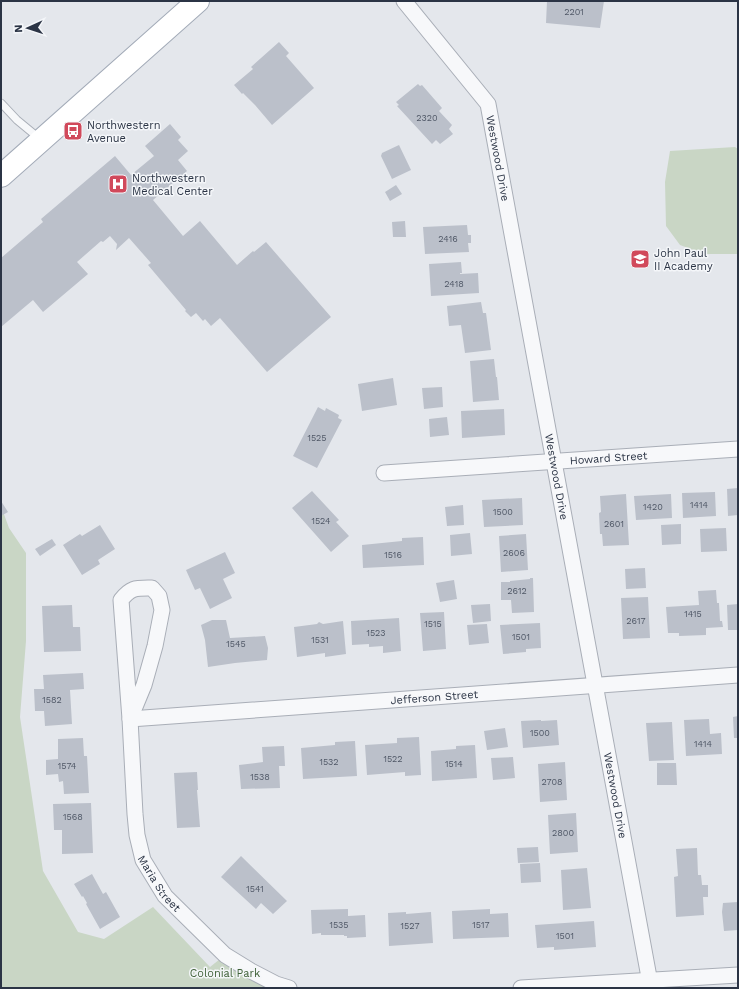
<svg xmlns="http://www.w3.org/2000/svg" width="739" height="989" viewBox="0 0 739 989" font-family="'Work Sans',sans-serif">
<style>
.green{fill:#c9d6c5}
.building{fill:#bbc0ca}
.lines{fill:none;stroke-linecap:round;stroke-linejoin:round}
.lane-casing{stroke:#a9aeb7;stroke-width:9}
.street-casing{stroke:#a9aeb7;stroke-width:17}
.primary-casing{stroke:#a3abb8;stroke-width:24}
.lane{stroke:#f7f8fa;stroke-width:7}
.street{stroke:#f7f8fa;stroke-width:15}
.primary{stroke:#fff;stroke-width:22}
.labels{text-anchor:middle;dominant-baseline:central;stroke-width:3;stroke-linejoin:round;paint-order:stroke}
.number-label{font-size:9px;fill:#4f5766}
.poi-label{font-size:11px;fill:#2b3445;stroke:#f4f6f9;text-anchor:start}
.street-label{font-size:11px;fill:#2b3445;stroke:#f4f6f9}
.park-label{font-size:11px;fill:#3f6138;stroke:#f4f6f9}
</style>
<rect width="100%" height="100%" fill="#e4e7ec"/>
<path class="green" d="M735,147L738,149V254H704L680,245L666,226L665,182L670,151Z
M1,506L9,528L26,553V641L20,717L43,871L78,932L104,939L153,907L210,967L225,955L289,988H1Z"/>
<path class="building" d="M547,1H604L600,28L546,23Z
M279,42L289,53L286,56L314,88L272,125L255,105L243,93L242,94L234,85L253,69L251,67Z
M418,84L420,86L422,85L442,108L439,111L452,125L449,129L453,134L440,144L436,140L432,144L397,106L399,105L396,102Z
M170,124L181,137L178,140L188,151L178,160L187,171L153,200L183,236L200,221L237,265L253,251L254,252L266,242L331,317L267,372L220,318L211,326L205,319L203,321L196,313L191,317L185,311L186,310L148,265L151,263L129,238L116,250L117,244L110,236L103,242L101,241L77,262L88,274L43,312L33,300L1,327V258L43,222L41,219L115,156L131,175L154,156L145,146Z
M399,145L411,170L392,179L381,156L382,153Z
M396,185L402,194L390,201L385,192Z
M405,221L406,237H393L392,222Z
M467,225L468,235H471V243H468L469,252L425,254L423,227Z
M461,262L462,273H460V274L478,273L479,293L431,296L429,264Z
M481,302L483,313H486L491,350L465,353L461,325L449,326L447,306Z
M494,359L496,377H497L499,400L473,402L470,361Z
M393,378L397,405L362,411L358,384Z
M442,387L443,407L424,409L422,388Z
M318,407L325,411L326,408L339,415L338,418L342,420L317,468L293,456Z
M504,409L505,435L462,438L461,411Z
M447,417L449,435L430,437L429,419Z
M738,488V515L728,516L727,489Z
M312,491L339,520L336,522L349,536L331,552L292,508Z
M715,492L716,516L683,518L682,493Z
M626,494L629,545L603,546L602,534H600L599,513L601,512L600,496Z
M671,494L672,518L636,520L634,496Z
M522,498L523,525L484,527L482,500Z
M1,501L8,512L1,516Z
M463,505L464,525L447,526L445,507Z
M681,524V544L662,545L661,525Z
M100,525L115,549L98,560L100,564L82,575L63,545L80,534L82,536Z
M726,528L727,551L701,552L700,529Z
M470,533L472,554L451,556L450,535Z
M526,534L528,570L501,572L499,536Z
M423,537L424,565L363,568L362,545L402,541V538Z
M52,539L56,545L40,556L35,549Z
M225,552L235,573L223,579L232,598L210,609L200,588L195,590L186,570Z
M645,568L646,588L626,589L625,569Z
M530,578H533L534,612L512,613L511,600H501V582H510V581L530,579Z
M454,580L457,599L440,602L436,583Z
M716,590L717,603H719L720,621H722L723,627L706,628V635L679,636V633H668L666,607L699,605L698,591Z
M648,597L650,638L623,639L621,598Z
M490,604L491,621L473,623L471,605Z
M738,604V630H728L727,605Z
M72,605L73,627H80L81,651L44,652L42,606Z
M444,612L446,649L423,651L420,613Z
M399,618L401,651L383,653V646L369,647V644L352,645L351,621Z
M212,620H226L230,638L265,636L268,648L267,660L235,663L208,667L205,640L201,625Z
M343,621L346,654L325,657V653L297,657L294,627L317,624L319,622L323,624Z
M540,623L541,648L526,649V652L503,654L500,625Z
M487,624L489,643L469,645L467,625Z
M83,673L84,689L70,690L72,724L45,726L44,711H35L34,689H44L43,675Z
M738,716V738H734L733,717Z
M709,719L710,734L721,733L722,754L686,756L684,720Z
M541,720V721L557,720L559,745L523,748L521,721Z
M672,722L674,760L649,761L646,723Z
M505,728L508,747L487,750L484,731Z
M419,737L421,775L405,776V772L367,775L365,745L397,743V738Z
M83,738L84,756H87L89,793L64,794L63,781L59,782L58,774L46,775V760L58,759V739Z
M355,741L357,776L303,779L301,748L335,745V742Z
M475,745L477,778L432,781L431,751L456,749V746Z
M284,746L285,766H279L280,788L241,789L239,765L263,762L262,747Z
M513,757L515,778L493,780L491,758Z
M565,762L567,800L540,802L538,764Z
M657,763H676L677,785H657Z
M197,772L198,790H197L200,827L177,828L174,773Z
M91,803L93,853L62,854V830H54L53,804Z
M576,813L578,852L550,854L548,815Z
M538,847L539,862L518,863L517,848Z
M697,848L698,875H701L702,885H708V897H703L704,915L676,917L674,877L678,876L676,849Z
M241,856L287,901L273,914L261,903L256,909L221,877Z
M540,863L541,882L521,883L520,864Z
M587,868L591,908L563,910L561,870Z
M92,874L103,894L106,892L120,917L100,929L86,904L87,903L83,896L82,897L74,884Z
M738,902V930L724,931L722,912L723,903Z
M348,909V916L365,915L366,937L347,938V936H344V935H321V933L312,934L311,910Z
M490,909V914L508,913L509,937L453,939L452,911Z
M406,912V914L431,912L433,943L389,946L388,913Z
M594,921L596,947L554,950V947L537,948L535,925Z"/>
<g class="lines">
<g class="lane-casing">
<path id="lane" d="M1,103L17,120L40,139"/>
</g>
<g class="street-casing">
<g id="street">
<path id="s1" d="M404,1L488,104L651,988"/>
<path id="s2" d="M384,473L738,449"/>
<path id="s3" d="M130,719L144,685L155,646L162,610L159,596L152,588C136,588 131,587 121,600L130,719L135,814L137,835L143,860L165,896L225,955L251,971L276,984L289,988"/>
<path id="s4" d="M130,719L738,675"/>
<path d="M521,988L738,975"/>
</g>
</g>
<g class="primary-casing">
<path id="primary" d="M1,176L198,1"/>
</g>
<use href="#lane" class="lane"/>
<use href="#street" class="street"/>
<use href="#primary" class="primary"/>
</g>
<defs>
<g id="bus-square" transform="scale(1)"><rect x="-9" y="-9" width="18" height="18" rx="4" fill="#d1495b" stroke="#f4f6f9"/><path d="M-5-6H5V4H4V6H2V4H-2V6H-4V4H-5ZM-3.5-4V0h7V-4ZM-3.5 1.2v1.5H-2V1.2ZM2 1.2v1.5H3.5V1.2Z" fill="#fff"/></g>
<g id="hospital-square" transform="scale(1)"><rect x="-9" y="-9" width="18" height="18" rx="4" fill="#d1495b" stroke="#f4f6f9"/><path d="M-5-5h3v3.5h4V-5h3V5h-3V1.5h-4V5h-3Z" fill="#fff"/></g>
<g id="school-square" transform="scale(1)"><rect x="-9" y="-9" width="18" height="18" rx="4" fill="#d1495b" stroke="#f4f6f9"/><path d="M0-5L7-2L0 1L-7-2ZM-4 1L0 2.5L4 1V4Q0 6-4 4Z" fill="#fff"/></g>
</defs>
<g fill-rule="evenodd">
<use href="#bus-square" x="73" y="131"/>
<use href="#hospital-square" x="118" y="184"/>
<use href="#school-square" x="640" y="259"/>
</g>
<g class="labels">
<g class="number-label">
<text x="574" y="12">2201</text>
<text x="427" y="118">2320</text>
<text x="448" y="239">2416</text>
<text x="454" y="284">2418</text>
<text x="317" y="438">1525</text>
<text x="699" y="505">1414</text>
<text x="653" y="507">1420</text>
<text x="503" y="512">1500</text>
<text x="321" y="521">1524</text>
<text x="614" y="524">2601</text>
<text x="514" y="553">2606</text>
<text x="393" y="555">1516</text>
<text x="517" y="591">2612</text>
<text x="693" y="614">1415</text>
<text x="636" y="621">2617</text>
<text x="433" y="624">1515</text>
<text x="376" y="633">1523</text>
<text x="521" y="637">1501</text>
<text x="320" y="640">1531</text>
<text x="236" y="644">1545</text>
<text x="52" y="700">1582</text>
<text x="540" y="733">1500</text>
<text x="703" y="744">1414</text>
<text x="393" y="759">1522</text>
<text x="329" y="762">1532</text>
<text x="454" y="764">1514</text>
<text x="67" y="766">1574</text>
<text x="260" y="777">1538</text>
<text x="552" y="782">2708</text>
<text x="73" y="817">1568</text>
<text x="563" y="833">2800</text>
<text x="255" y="889">1541</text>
<text x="339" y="925">1535</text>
<text x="481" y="925">1517</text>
<text x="410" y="926">1527</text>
<text x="565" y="936">1501</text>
</g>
<g class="poi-label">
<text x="87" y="125">Northwestern<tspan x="87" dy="13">Avenue</tspan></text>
<text x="132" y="178">Northwestern<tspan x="132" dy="13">Medical Center</tspan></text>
<text x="654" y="253">John Paul<tspan x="654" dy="13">II Academy</tspan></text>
</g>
<g class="street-label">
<text stroke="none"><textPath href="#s1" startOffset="188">Westwood Drive</textPath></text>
<text stroke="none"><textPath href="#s2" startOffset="225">Howard Street</textPath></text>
<text stroke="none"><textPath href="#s1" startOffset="512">Westwood Drive</textPath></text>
<text stroke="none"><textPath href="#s4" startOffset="305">Jefferson Street</textPath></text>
<text stroke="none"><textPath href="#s1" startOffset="836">Westwood Drive</textPath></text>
<text stroke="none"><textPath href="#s3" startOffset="464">Maria Street</textPath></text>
</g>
<g class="park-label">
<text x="225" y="973">Colonial Park</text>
</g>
</g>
<rect width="739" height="989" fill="none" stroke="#2b3445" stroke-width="4"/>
<g transform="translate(28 28) rotate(267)" stroke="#f4f6f9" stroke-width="3" paint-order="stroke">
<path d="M0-3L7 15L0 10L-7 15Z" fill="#2b3445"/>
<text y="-6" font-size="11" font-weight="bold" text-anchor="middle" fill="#2b3445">N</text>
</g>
</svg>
